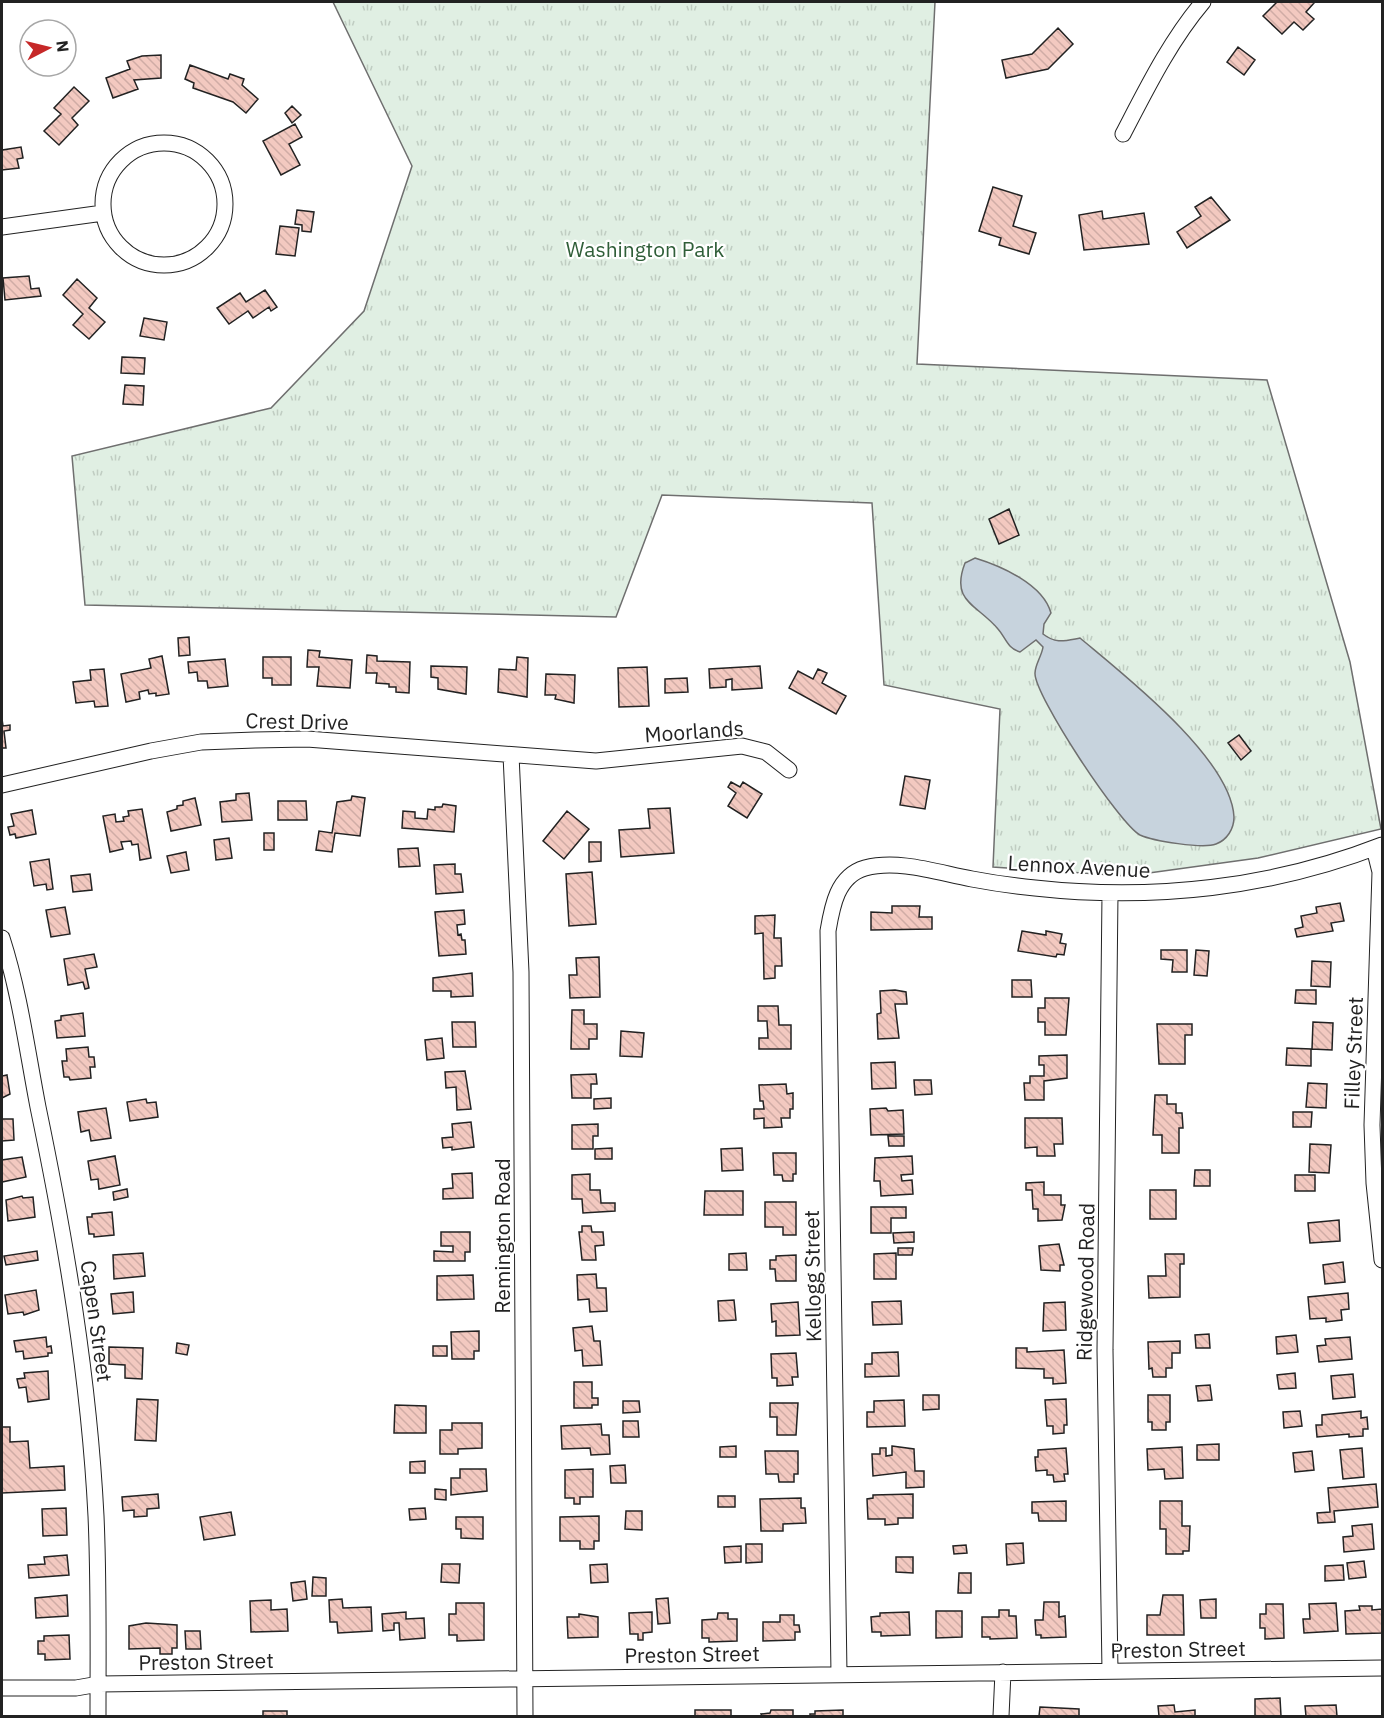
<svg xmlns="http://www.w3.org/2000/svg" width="1384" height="1718" viewBox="0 0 1384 1718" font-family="'IBM Plex Sans',sans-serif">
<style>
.park{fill:url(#park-tufts);stroke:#6f6f6f;stroke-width:1.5}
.water{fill:#c7d3dd;stroke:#6f6f6f;stroke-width:1.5}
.building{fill:url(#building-back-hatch);stroke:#222;stroke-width:1.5}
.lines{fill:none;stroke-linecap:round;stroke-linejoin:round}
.street-casing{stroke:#222;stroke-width:17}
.street{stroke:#fff;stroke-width:15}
.labels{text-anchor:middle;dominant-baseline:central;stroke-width:4.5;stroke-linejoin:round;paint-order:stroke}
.park-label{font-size:21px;fill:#2f5e38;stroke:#fff}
.street-label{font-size:21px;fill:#222;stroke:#fff}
</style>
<defs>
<pattern id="park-tufts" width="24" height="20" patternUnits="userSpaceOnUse" patternTransform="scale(1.5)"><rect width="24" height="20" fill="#e0efe3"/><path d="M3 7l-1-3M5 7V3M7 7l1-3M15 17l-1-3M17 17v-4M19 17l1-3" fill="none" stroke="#c0cdc2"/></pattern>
<pattern id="building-back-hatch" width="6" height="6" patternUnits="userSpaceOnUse" patternTransform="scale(1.5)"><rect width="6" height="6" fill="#f3c9c0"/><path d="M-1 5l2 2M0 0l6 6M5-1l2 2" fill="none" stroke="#d0aca5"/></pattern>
</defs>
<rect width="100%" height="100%" fill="#fff"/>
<path class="park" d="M333,2H935L917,364L1267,380L1350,662L1381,829L1258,858L1127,876L993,867L1000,709L884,685L872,503L662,495L616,617L85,605L72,456L271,408L364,311L412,166Z"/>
<path class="water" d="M975,558C1001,566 1043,584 1051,613L1044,624L1043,634C1056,644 1064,641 1080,638C1124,675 1231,758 1234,817C1234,829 1227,840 1216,844C1203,849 1153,841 1140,835C1120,825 1034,695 1035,673C1035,665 1042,655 1043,647L1036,640L1020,652C1007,648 1006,638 998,629C977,604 950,602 965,563Z"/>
<path class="building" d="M1277,2H1312L1314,3L1306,12L1314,19L1303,30L1294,22L1282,34L1263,16Z
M1058,28L1073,44L1048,69L1006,78L1002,60L1032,54Z
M1238,47L1255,60L1244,75L1227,62Z
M161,55V78L134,80L138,89L113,98L106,78L130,69L127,61L142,56Z
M190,65L228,79L230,74L244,79L242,85L258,99L246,113L233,102L193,88L194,83L185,79Z
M74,87L89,101L72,118L78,125L59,145L44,131L61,114L54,108Z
M292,106L301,115L292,123L285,113Z
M295,124L302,137L289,144L300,165L281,175L263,141Z
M2,145V150L21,147L23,158L17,159L19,168L2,170Z
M993,187L1022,196L1013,226L1036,233L1029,254L999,245L1001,238L979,231Z
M1211,197L1230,220L1187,248L1177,232L1201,216L1195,207Z
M297,210L314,212L311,232L302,231V225L295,224Z
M1102,211L1103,219L1144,213L1149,244L1084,250L1079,215Z
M280,226L299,228L295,256L276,254Z
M29,276L31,289L39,288L41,296L5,300L3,278Z
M77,279L97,298L89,308L105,322L89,339L73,325L83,314L63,295Z
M265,290L277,307L271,311L269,307L253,318L248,311L229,324L217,308L240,293L246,302Z
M144,318L167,322L164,340L140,336Z
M122,357L145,358L144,374L121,373Z
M125,385L144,386L143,405L123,404Z
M1009,509L1019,535L999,544L989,519Z
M189,637L190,655L179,656L178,638Z
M308,650L320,651L319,657L352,660L350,688L317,686L319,667H307Z
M367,655L377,656V661L410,662L409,693L396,692V687H389V684L376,683L377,673H366Z
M162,656L169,694L156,696V693L149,694L148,690L139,692L140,699L126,702L121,674L151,668L149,659Z
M263,657H291V685H272V678H263Z
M517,657L528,658L527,697L498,692L499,669L516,670Z
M225,659L228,686L208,688L207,681H198L197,672L189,673L188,662Z
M431,666L467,667L466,694L438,689V678L431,677Z
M760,666L762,688L732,690V679L726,680V687L710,688L709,669Z
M647,667L649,706L619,707L618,668Z
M104,669L108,706L95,707L94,701L76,703L73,682L91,680L90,670Z
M818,669L827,673L822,683L846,696L836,714L789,688L798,671L813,679Z
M546,674L575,675L574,703L555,699L556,695H545Z
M687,678L688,692L665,693V679Z
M2,719L3,726L10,725V730L4,731L6,748H2Z
M1239,735L1251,751L1241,760L1228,743Z
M905,776L930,780L925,809L900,805Z
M731,782L740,787L743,782L762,794L747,818L728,806L736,793L728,787Z
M249,793L252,820L222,822L220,802L236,800V794Z
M352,796L365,798L360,836L335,833L332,852L316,850L319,831L332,833L337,802L351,800Z
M195,798L201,825L171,831L167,812L177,809V806L183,805V801Z
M278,801H306L307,820H278Z
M443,804L456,806L454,832L402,828L403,811L415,812V818L427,819L428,809L435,810V807H442Z
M670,808L674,853L621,857L619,830L650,828L648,809Z
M142,809L151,858L140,860L138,844L132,845L131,841L121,842L123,849L110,852L103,816L115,814L116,822L124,821L123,817L129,816L128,811Z
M32,810L36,834L16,838L15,834L10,835L8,827L14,826L11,814Z
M567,811L589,829L564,859L543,841Z
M264,833H274V850H264Z
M229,838L232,858L216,860L214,840Z
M589,842H601V861L589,862Z
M418,848L420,866L399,867L398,849Z
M186,852L189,870L171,873L167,856Z
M49,859L53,889L47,890L46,884L34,886L30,862Z
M455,864V874H461L463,892L436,894L434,865Z
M592,872L596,924L569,926L566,874Z
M90,874L92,890L73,892L71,876Z
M1340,903L1344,921L1331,923L1333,931L1297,937L1295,929L1303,927L1301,916L1317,913L1316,907Z
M892,906H920L919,917H932V929L871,930V912L892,913Z
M65,907L70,934L51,937L46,910Z
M464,910L465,924L457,925L458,935L461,934L462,940H465L466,954L439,956L435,912Z
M775,915L774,938H781L782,966H775V978L764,979L763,933L755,934V916Z
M1022,931L1046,935V931L1062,934L1060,943L1066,944L1064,955L1057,954L1056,957L1018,951Z
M1161,950H1187V972H1172L1173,960L1161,959Z
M1196,950L1209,951L1207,976L1194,975Z
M94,954L97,967L85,969L89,988L85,989L83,982L68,985L64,959Z
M599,957L600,997L570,998L569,975H577L576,958Z
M1312,961L1331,962L1330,987L1311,986Z
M472,973L473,996L451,997V991H433V978Z
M1012,980H1031L1032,997H1012Z
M895,990L906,992L907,1004H895L899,1038L878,1039L877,1014L881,1013L880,991Z
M1296,990H1316V1004L1295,1003Z
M1045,998H1069L1066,1035H1045V1022H1038V1008H1045Z
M758,1006H778L779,1025H791V1049H759V1038H768L767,1021H758Z
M572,1010H584V1024H597V1039H589V1049H571Z
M83,1013L85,1036L57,1038L55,1021L61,1020V1016Z
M452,1022H475L476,1047H453Z
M1313,1022L1333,1023L1332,1050L1312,1049Z
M1157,1024H1192V1035H1185V1064H1159Z
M621,1031L644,1033L642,1057L620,1056Z
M442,1038L444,1058L427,1060L425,1040Z
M88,1047L89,1057H94L95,1067H90L91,1078L70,1080L69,1077H64L62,1061H67L66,1049Z
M1287,1048L1311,1049V1066L1286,1065Z
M1067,1055V1078L1044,1081V1100H1025L1024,1083H1030V1076H1044V1065H1039V1056Z
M895,1062L896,1088L872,1089L871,1063Z
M465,1071L471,1109L457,1110L456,1087L446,1088L445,1072Z
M596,1074L597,1084H591V1098H572L571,1075Z
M7,1075L10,1094L2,1098V1076Z
M914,1080H931L932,1094L915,1095Z
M1308,1083L1327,1084L1326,1108L1306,1107Z
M786,1084L787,1094L793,1093V1109H790V1118H781L782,1127L764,1128V1118L754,1119V1109H764L763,1101H760L759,1085Z
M1155,1095H1167V1104H1176V1113H1182L1183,1128H1179V1153H1162V1135H1153Z
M611,1098V1108L594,1109V1099Z
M146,1099L147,1103L156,1102L158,1117L130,1121L127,1102Z
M106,1108L111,1138L91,1141L89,1130L81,1132L78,1112Z
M886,1108L888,1111L903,1110L904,1134L871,1135L870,1109Z
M1293,1112H1312L1311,1127H1293Z
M1025,1118H1062L1063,1144H1054L1055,1156H1037V1147L1025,1148Z
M2,1119H13L14,1140L2,1141Z
M471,1122L474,1147L452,1150V1147L443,1148L442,1138L453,1137L452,1124Z
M598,1124V1136H593V1149H572V1125Z
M888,1136H904V1146H889Z
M1310,1144L1331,1145L1329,1173L1309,1172Z
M612,1148V1159H595V1149Z
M742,1148L743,1170L722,1171L721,1149Z
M773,1153H796V1174H793V1181H783L782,1175H774Z
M115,1156L120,1185L99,1189L98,1179L91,1180L88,1161Z
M912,1156L913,1174L901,1175L902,1181L912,1180L913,1194L881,1196L880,1181H874L875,1158Z
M22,1157L26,1177L2,1182V1160Z
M1195,1170H1210V1186H1194Z
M472,1173L473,1198L443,1199V1189L453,1188L452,1174Z
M590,1174V1190H600L601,1203H615V1211L583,1213L582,1199H572V1175Z
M1295,1175H1315V1191H1295Z
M1044,1182V1195H1061V1205H1065L1062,1220L1038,1221V1209H1033L1032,1190H1026V1183Z
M127,1189L128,1197L114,1200L113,1192Z
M1150,1190H1176V1219H1150Z
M705,1191H743V1215H704Z
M22,1196L23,1198L33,1197L35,1217L8,1221L6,1200Z
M765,1202H796V1235H783V1227H765Z
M871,1207H906V1218H891V1233H871Z
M112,1212L114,1235L94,1237V1234H89L87,1217H92V1214Z
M1339,1220L1340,1241L1310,1243L1308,1223Z
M582,1226H591L592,1232H603L604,1245L595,1246L596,1260H582L579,1232H582Z
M441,1232H470V1252H465V1261H434V1251L453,1252V1246H441Z
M914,1232V1242L894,1243L893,1233Z
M1059,1244L1064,1265H1060V1271L1041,1270L1039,1246Z
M898,1248H913L912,1255H898Z
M37,1251L38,1260L6,1265L4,1256Z
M143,1253L145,1276L114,1279L113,1255Z
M746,1253L747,1270H729V1254Z
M896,1253V1279H874V1254Z
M1165,1254H1184V1264H1180V1297L1149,1298L1148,1276H1166Z
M796,1255V1281H776L775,1269H770V1260H776V1256Z
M1343,1262L1345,1282L1325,1284L1323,1265Z
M596,1274L597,1288H606L607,1311L590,1312L589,1299L578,1300L577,1275Z
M473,1275L474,1299L437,1300V1276Z
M36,1290L39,1310L24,1315L23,1312L8,1314L5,1295Z
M133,1292L134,1312L113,1314L111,1294Z
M1348,1293L1349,1309L1341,1310L1342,1320L1326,1322V1318L1310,1319L1308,1297Z
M734,1300L736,1320L719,1321L718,1301Z
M901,1301L902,1324L873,1325L872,1302Z
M798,1302L800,1335L776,1336V1321L772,1322L771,1304Z
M1065,1302L1066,1330L1043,1331L1044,1303Z
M592,1326L594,1341H600L602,1365L583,1366L582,1350L575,1351L573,1328Z
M479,1331V1351H474V1359H452L451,1332Z
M1209,1334L1210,1348H1196L1195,1335Z
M1296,1335L1298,1352L1277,1354L1276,1337Z
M46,1337L47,1347L51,1346L52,1353H48V1356L24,1359L23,1351L16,1352L14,1341Z
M1350,1337L1352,1359L1319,1362L1317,1346L1326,1345L1325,1339Z
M1180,1341V1353H1172V1368H1166V1377H1153L1152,1368L1149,1369L1148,1342Z
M177,1343L189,1345L187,1355L176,1353Z
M433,1346H447V1356H433Z
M109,1347L143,1348L142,1379L125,1378V1365L109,1364Z
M1016,1348H1027V1352L1064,1350L1066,1383L1053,1384V1378H1044V1369L1016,1368Z
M898,1352L899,1376L865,1377V1364H872V1353Z
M796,1353L798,1377H792L793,1385L777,1386V1378H772L771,1354Z
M48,1371L49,1399L28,1402L26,1387L19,1388L17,1379L25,1378L24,1373Z
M1295,1373L1296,1388L1279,1389L1277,1375Z
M1353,1374L1355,1397L1333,1399L1331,1376Z
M574,1382H592V1398H598V1405H592V1408H574Z
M1210,1385L1212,1400L1198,1401L1196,1386Z
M923,1395H939V1409L923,1410Z
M1148,1395H1170V1422H1166V1430H1152V1422H1148Z
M137,1399L158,1400L156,1441L135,1440Z
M1066,1399L1067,1425H1064V1433L1053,1434V1426H1047L1045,1400Z
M904,1400L905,1426L867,1427V1412H874V1401Z
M623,1401H639L640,1412L623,1413Z
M770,1403H798L796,1435H777V1417H770Z
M395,1405L426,1406V1433H394Z
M1300,1411L1302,1426L1284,1428L1283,1412Z
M1361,1411V1418L1367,1417L1368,1429H1363V1436L1349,1437V1434L1317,1437L1316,1425H1322V1415Z
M623,1421H638L639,1437H623Z
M452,1423H482V1448L458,1449V1454H440V1430H452Z
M601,1424L602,1435H609L610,1454L591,1455L590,1448L562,1449L561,1426Z
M2,1427H10V1442L28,1441L30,1468L64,1466L65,1490L2,1493Z
M1219,1444V1460H1197V1445Z
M736,1446V1457H720V1447Z
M892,1446L914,1449L915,1471H924V1487L906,1488V1472L873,1476L872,1454H880V1448H886V1456L892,1455Z
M1182,1447L1183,1478L1165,1479L1164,1469L1148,1470L1147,1449Z
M1066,1448L1068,1474H1064L1065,1481L1054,1482L1053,1475H1047V1470L1036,1471L1035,1457H1038V1450Z
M1362,1448L1364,1477L1343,1479L1340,1450Z
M765,1451H798V1474H794V1482H779L778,1474H766Z
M1312,1451L1314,1470L1295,1472L1293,1453Z
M425,1461V1473H410V1462Z
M625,1465L626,1483H611L610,1466Z
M460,1469H486L487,1491L451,1495V1478H460Z
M593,1469V1497H580V1504H574V1498H565V1470Z
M1376,1484L1378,1507L1334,1511L1335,1522L1318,1523L1317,1513L1330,1512L1328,1488Z
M435,1489L446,1490V1500L435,1499Z
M158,1494L159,1508L147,1509V1516L134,1517V1510L123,1511L122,1497Z
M913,1494V1518H898V1524L885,1525V1519H868L867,1499L873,1498V1495Z
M718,1496H735V1507H718Z
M801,1498V1508H805L806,1523L783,1524V1531H761L760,1499Z
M1066,1501V1521H1039L1038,1513H1032V1502Z
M1160,1501H1182V1526H1190L1189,1551H1183V1554H1166V1529H1160Z
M66,1508L67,1535L43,1536L42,1509Z
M425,1508L426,1519L410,1520L409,1509Z
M626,1511H642V1530L625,1529Z
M231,1512L235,1535L204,1540L200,1517Z
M599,1516V1541H594V1549H580V1541H560V1517Z
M456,1517H483V1539L461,1538V1529H456Z
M1372,1524L1374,1549L1344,1552L1343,1537L1353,1536L1352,1526Z
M1023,1543L1024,1563L1007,1565L1006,1544Z
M746,1544H762V1562L746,1563Z
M966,1545L967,1553L954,1554L953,1546Z
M741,1546V1562L725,1563L724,1547Z
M67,1555L69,1575L29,1578L28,1565L45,1564L44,1557Z
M896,1557H913V1573L896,1572Z
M1364,1561L1366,1577L1349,1579L1347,1563Z
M442,1564H460L459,1583L441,1582Z
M607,1564L608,1582L591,1583L590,1565Z
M1343,1565L1344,1580L1325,1581V1566Z
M959,1573H971V1593H958Z
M313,1577L326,1578V1596H312Z
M305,1581L307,1599L293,1601L291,1583Z
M67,1595L68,1616L36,1618L35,1598Z
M1163,1595H1183L1184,1635H1147V1615H1160Z
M668,1598L670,1623L658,1624L656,1599Z
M342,1599L343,1608L371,1607L372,1631L338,1633L337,1622H330L329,1600Z
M1216,1599V1618H1201L1200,1600Z
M271,1600V1610L287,1609L288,1631L251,1632L250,1601Z
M1044,1602H1059V1617L1065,1616L1066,1637L1041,1638V1635H1036L1035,1620H1043Z
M456,1603H484V1640L457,1641V1635H449V1614H456Z
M1336,1603L1338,1631L1304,1633L1303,1619H1310L1309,1604Z
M1266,1604H1283L1284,1638L1265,1639V1628H1260V1614H1266Z
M1359,1606H1372V1610L1382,1609V1633L1346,1634L1345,1611L1360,1610Z
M999,1610H1009V1616H1016L1017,1638L990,1639V1637H982V1617H999Z
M936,1611H962V1637L936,1638Z
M406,1612V1619L424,1618L425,1638L400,1640L399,1623H394V1630L383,1631L382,1614Z
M652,1612V1632L643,1633V1640H638V1634H630L629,1613Z
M909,1612L910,1635L881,1636V1632H872L871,1617L880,1616V1613Z
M718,1613H728V1619H737V1641L709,1642V1638H702V1620L717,1619Z
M579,1614L598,1617V1637L568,1638L567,1617H579Z
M780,1615H794V1625H799L800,1632H795V1640L763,1641V1622H780Z
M146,1623L177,1625V1648H172V1654H160V1648L129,1649V1626Z
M185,1631H200L201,1649H186Z
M69,1635L70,1659L45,1660V1654H38V1641H44V1636Z
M1280,1698L1281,1716H1255V1699Z
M1174,1705L1175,1712L1195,1710V1716H1159L1158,1706Z
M1336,1705L1337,1716H1306L1305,1706Z
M1040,1707L1079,1709V1716H1039Z
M695,1710H731V1716H695Z
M771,1710H793V1716H762L761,1714L770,1713Z
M843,1710V1716H810V1714H815V1711Z
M263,1711H287V1716H263Z"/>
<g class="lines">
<g class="street-casing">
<path id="street" d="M1123,134C1147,88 1170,41 1203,2
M103 204a61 61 0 1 1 122 0a61 61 0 1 1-122 0Z
M2,227L103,213
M511,755L521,972L525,1716
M2,785L151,751L201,742L255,740L307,739L596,761L742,746L766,752L789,770
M1374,848L1380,872L1372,1125L1374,1183L1382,1260
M2,938C20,994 27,1050 38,1107C66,1242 89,1378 96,1516C99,1583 98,1650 98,1716
M1110,1671L1105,1350L1110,894
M839,1674L828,931C832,907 837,876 865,868C899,859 939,873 972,879C993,883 1014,886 1035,888C1153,901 1272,888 1382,845
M2,1688H76L99,1684L1382,1668
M1001,1716L1003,1672"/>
</g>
<use href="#street" class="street"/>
</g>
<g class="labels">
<g class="park-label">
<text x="645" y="249">Washington Park</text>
</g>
<g class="street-label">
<text transform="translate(297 721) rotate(1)">Crest Drive</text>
<text transform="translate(694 731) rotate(-4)">Moorlands</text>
<text transform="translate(1079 866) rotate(3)">Lennox Avenue</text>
<text transform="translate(1353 1053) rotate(-88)">Filley Street</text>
<text transform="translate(502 1236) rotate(-90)">Remington Road</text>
<text transform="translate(812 1276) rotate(-91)">Kellogg Street</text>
<text transform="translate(1085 1282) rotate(-89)">Ridgewood Road</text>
<text transform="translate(97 1321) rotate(82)">Capen Street</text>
<text transform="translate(1178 1649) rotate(-1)">Preston Street</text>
<text transform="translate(692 1654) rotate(-1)">Preston Street</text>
<text transform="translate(206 1661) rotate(-1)">Preston Street</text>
</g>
</g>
<rect width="1384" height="1718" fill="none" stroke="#222222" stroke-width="6"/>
<g transform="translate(48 48) rotate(83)"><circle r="28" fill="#ffffff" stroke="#a7a7a7" stroke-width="1.5"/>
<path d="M0-4.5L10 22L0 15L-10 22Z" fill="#c62828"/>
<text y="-9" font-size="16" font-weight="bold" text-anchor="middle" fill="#222222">N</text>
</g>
</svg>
